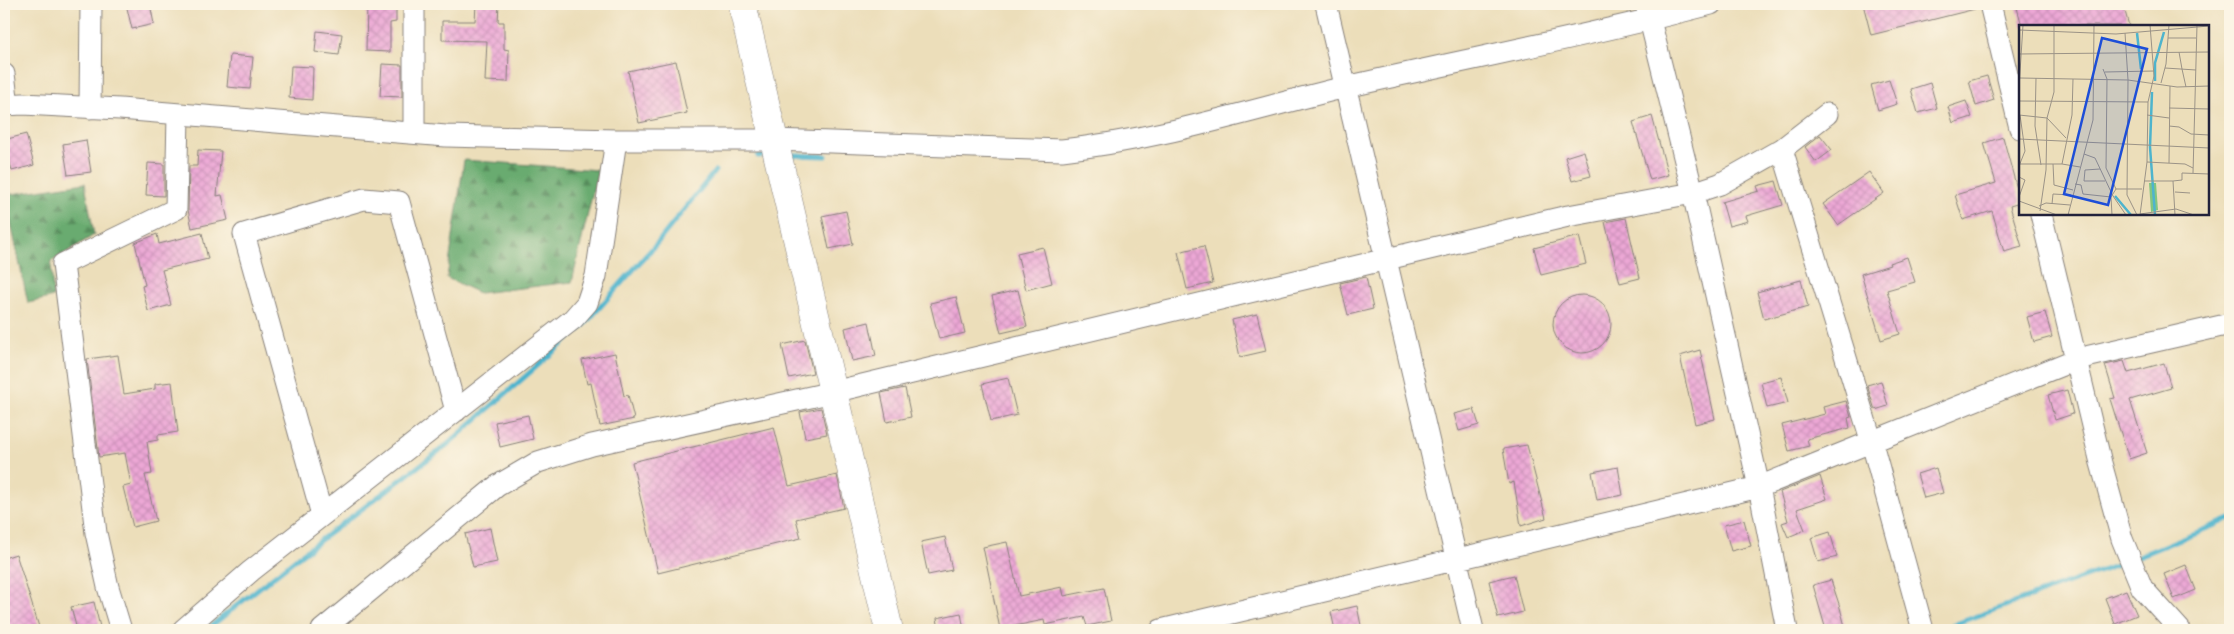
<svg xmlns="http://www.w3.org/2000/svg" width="2234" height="634" viewBox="0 0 2234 634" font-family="'Sorts Mill Goudy',serif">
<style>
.forest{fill:url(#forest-firs);stroke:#466655}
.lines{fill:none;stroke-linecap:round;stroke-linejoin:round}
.stream{stroke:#4eb4cd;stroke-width:5}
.building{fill:url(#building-cross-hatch)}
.street-casing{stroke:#87807a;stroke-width:23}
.secondary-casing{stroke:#87807a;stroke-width:29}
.street{stroke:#fff;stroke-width:21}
.secondary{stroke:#fff;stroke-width:28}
.inset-river{fill:none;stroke:#4eb4cd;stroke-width:2.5}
.inset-road{fill:none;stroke:#9b9387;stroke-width:1}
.view{fill:#1d4ed8;fill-opacity:0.15;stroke:#1d4ed8;stroke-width:2.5}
.inset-edge{fill:none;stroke:#22223b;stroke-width:2.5}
</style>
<defs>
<pattern id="forest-firs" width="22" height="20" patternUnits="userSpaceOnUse" patternTransform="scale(1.25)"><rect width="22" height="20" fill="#69ab6f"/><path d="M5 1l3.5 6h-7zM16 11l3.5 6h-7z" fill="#568b5c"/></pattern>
<pattern id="building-cross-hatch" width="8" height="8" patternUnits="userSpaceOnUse" patternTransform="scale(1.25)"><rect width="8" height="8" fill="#eca7d5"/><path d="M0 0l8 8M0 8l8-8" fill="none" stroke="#ca8fb8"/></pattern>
</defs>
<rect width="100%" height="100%" fill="#fcf5e5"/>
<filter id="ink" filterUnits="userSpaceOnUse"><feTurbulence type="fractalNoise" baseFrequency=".02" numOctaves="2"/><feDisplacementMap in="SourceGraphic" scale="10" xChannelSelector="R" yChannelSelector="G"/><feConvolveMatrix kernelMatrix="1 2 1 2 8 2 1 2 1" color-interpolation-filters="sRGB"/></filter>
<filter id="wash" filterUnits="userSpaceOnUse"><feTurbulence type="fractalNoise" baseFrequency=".0096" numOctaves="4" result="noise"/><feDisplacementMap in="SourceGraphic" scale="20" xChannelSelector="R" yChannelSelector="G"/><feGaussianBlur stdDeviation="1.12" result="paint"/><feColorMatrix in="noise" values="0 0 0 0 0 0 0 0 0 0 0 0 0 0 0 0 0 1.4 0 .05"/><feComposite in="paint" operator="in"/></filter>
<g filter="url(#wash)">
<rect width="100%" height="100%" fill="#ecdeba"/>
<path class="forest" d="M464,160L598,170L572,282L479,293L447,278Z
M85,183L94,235L51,262L53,297L28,303L5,195Z"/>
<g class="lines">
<path class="stream" d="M791,155L826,156
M758,156L767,155
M2136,557L2230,519
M206,630L298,557L447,445L584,325L658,242L715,171
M1939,630L2126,562"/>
</g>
<g id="blocks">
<path class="building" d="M126,4H150L154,24L132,29Z
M367,4H396V22L390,23V52L366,51Z
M476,4H499L498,22H504V49L509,50L508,82L485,81L487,41L442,40V21H475Z
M1863,4H1974L1975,9L1871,35Z
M2016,4H2123L2129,26H2022Z
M317,31L342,34L339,55L315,52Z
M230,55L253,57L250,89L227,87Z
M676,61L687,113L639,123L628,71Z
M382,64L402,65V97L380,96Z
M291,66L313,67L312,100L289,98Z
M1987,76L1994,100L1976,106L1969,81Z
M1889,80L1897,104L1878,110L1871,85Z
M1930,83L1937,108L1918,113L1911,89Z
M1966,101L1972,117L1953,123L1948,107Z
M1652,116L1668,175L1650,180L1633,122Z
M26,134L34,165L12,171L4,140Z
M1820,135L1832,150L1816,162L1805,147Z
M2003,137L2020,200V203L2010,206L2022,247L2004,252L1992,211L1963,220L1955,195L1996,183L1984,143Z
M86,140L91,172L68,175L63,144Z
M198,150L221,151L217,196L222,195L228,220L192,228L188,210L189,166H197Z
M1584,151L1591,176L1572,181L1565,157Z
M148,163L164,164V196L146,195Z
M1869,172L1884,193L1838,225L1823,204Z
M1776,181L1783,205L1746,216L1748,221L1729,226L1722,202L1759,191L1757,186Z
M846,211L853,244L829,249L822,216Z
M1626,218L1640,278L1620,283L1605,222Z
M202,233L208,259L162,270L171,305L148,311L142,286L145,285L135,243L157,234L159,244Z
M1579,236L1586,264L1541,275L1534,248Z
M1204,246L1213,283L1187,289L1178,252Z
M1043,247L1052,283L1026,290L1017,253Z
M1907,257L1915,282L1887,290L1900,334L1881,340L1861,274L1890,265L1889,263Z
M1366,277L1373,309L1348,315L1340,283Z
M1801,280L1808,307L1764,319L1757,292Z
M1018,290L1027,327L1001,333L992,296Z
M1553 324a29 29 0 1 1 58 0a29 29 0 1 1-58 0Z
M956,297L965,333L939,339L930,303Z
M2045,312L2052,337L2034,342L2027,317Z
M1257,314L1266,351L1240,357L1232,320Z
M869,322L876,356L852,361L845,328Z
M805,340L813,373L789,378L782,345Z
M1700,350L1715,419L1695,424L1680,356Z
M615,353L624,396L628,395L634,419L600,426L591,383L587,384L582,360Z
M118,355L124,394L155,389V384L172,382L178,432L158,435V440L147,442L152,474L145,475L156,521L133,527L123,487L131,485L125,453L99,457L87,359Z
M2124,361L2128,373L2164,363L2171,388L2130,400L2147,453L2129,459L2110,399L2115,398L2105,365Z
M1781,377L1788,403L1767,408L1761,382Z
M1008,378L1017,415L991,421L982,384Z
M1881,381L1888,406L1875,410L1867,385Z
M905,388L911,417L887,422L881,393Z
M2067,390L2073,414L2055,420L2048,395Z
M1846,401L1851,417L1848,418L1850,428L1807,439L1809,446L1789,451L1782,425L1825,414L1823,407Z
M821,408L827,434L805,438L800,412Z
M1474,409L1479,425L1459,431L1454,414Z
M528,415L533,439L500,447L495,422Z
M774,427L789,486L837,475L844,508L796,519L801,538L658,573L632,462Z
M1527,445L1546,518L1521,526L1514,482L1509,484L1503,449Z
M1618,467L1623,495L1597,500L1592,472Z
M1936,468L1943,493L1924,498L1917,474Z
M1820,476L1827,499L1797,509L1805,530L1788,537L1782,523L1788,521L1780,492Z
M1744,520L1751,546L1731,551L1724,525Z
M490,528L497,562L473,567L465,534Z
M1830,532L1837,557L1818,562L1811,538Z
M945,537L952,570L928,575L921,542Z
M1007,542L1019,596L1062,587L1064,596L1104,588L1111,621L1087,626L1084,617L1045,625L1044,620L1000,629L983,547Z
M16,554L30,598L40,630H4V558Z
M2186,565L2196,590L2174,599L2164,574Z
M1514,575L1523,612L1498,618L1489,581Z
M1831,580L1839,604L1846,630H1826L1813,585Z
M2126,590L2137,615L2115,624L2105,598Z
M94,602L100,627L77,630L71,607Z
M1357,606L1362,630H1335L1331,612Z
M961,613L964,630H939L937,618Z"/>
</g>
</g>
<g filter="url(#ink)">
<use href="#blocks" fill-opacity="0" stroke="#87807a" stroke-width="1"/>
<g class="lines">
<g class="street-casing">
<path id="street" d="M414,4V133
M1326,4L1473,630
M1646,4L1693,193L1759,487L1787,630
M1990,4L2020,128
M4,74L8,105
M4,105L23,104L120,109L446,136L616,140H774L1062,150C1158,140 1253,109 1346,87C1468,59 1590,36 1711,4
M90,108L91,4
M1782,149L1872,443L1923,630
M2041,214L2101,463L2122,539L2142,588L2180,630
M322,515L244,234L364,199L399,202L456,411
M121,630L108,587L96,533L63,264L176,209L178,115
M183,630L251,571L573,319L587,303L596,276L616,140
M322,630L497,486L538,462L592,445L833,392L1387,259L1568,216L1693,193L1720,184L1782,149L1827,114
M1161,630L1759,487L2077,359L2230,324"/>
</g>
<g class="secondary-casing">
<path id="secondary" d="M742,4L889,630"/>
</g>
<use href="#street" class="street"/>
<use href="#secondary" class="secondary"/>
</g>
</g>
<g transform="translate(2019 25)">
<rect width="190" height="190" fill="#ecdeba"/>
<path d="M130,158H137L139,185L132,187Z" fill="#82c681"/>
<path class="inset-river" d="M118,8L122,44M136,56V38L145,7M133,67L131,122L136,190M96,171L112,190"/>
<path class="inset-road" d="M0,5L97,9L190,1M106,8L109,55L108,170L118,190M149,13H177M160,27L163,44M0,29L190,27M146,43L177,45M84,44L88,54L87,143L97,164H123M163,44L167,62M86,47L135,46M1,53L109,55L158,62L190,61M17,53L16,101L22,140M54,54L53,90L43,139L61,142M142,58L147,39L150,0M0,63L4,0M0,76L129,77M150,83L190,84M0,90L28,93L47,113M128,90L150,93M150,101L160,102L172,109L190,110M0,114L190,123M65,129L76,133L94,171L107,190M128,137L166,139L174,143M150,138L151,61M1,139H43M34,139L35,160L54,165M0,141L6,126L1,90M81,144L66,145L65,156H86M174,148L178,0M0,152L6,155L0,172M125,156H154L156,190M154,156L163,155V148L190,149M56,159L62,160L64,169L92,172L97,164M156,167L171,168M92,172L93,190M0,176L38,190M33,179L34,169L52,170M20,181L27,178L51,180M21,186L27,145L28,93L35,67V0M121,189L157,184L175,190M49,190L74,95L75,0M121,190L128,137L129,77L135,51L131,0"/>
<path class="view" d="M83,13L128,24L89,180L45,169Z"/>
<rect width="190" height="190" class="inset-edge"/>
</g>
<rect width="2234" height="634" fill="none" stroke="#fcf5e5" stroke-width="20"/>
</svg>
